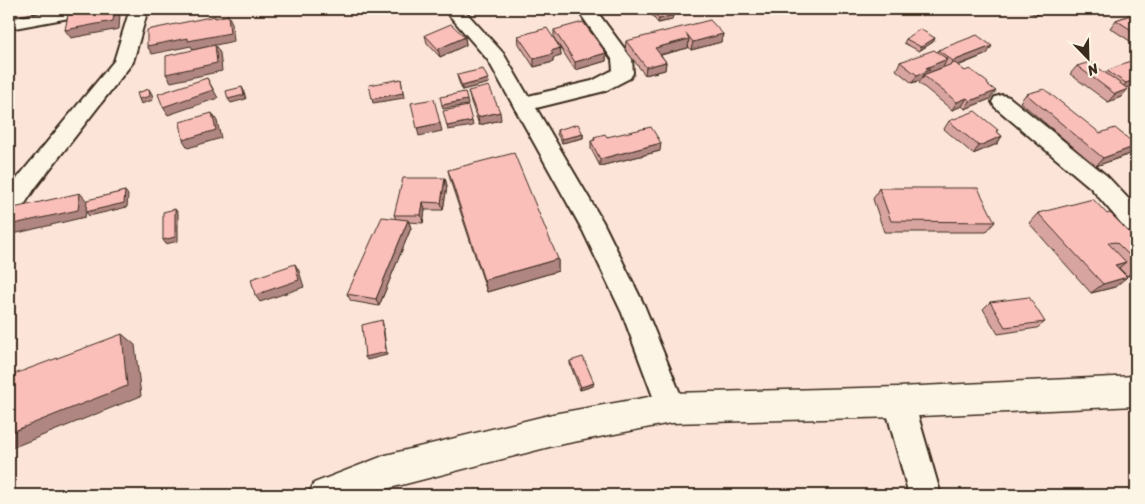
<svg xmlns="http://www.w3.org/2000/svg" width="1145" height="504" viewBox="0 0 1145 504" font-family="Sriracha,sans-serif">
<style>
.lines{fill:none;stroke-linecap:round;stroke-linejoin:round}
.street-casing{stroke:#3b2a1e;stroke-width:4}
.secondary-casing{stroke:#3b2a1e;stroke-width:3}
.street{fill:#fcf5e5;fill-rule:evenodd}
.secondary{fill:#fcf5e5;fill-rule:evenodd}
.wall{fill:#d8a4a0;stroke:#3b2a1e}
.shaded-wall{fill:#b08682;stroke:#3b2a1e}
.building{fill:#fbbfba;stroke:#3b2a1e}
</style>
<rect width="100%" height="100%" fill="#fce5d8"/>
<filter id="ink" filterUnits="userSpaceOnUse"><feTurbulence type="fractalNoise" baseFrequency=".02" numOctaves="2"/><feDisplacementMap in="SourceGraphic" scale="10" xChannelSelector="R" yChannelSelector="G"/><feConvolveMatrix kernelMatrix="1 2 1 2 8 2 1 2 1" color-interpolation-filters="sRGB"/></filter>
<g filter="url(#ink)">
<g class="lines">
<g class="street-casing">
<path id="street" d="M63,9H100L97,13L91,14L9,29V19Z
M130,9H148L133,62L35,188L17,216L9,219V191L19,176L114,61Z
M444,9H463L503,53L528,96L592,81L613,70L612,59L577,9H595L632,59L633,73L630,78L605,91L536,108L603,222L644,305L686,408L681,418L671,422L661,418L622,313L583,231L488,60Z
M1002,95L1009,97L1107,176L1136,207V232L1127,230L1091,188L995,107L992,102L995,97Z
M899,388L909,392L914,402L941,495H909L884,402L889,392Z"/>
</g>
<g class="secondary-casing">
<path id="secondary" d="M1136,376V406L899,417L671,423L553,446L386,489L370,495H308L314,483L386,455L553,414L671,393L899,387Z"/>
</g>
<use href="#street" class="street"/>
<use href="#secondary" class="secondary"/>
</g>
<path class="wall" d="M1025,9H1049L1036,15Z
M652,10L673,15L672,20L658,23L651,14Z
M1136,13V45L1110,28L1116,20Z
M554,30L606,53V61L575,70L554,38Z
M723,34L721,42L691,50L688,46V48L661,55L666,62L665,70L645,75L625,49L626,41Z
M425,35L465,37L466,45L440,57L427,43Z
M518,36L560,48L561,56L553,58V62L534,67L519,44Z
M935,38L933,42L919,51L904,43L906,39Z
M938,50L987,54L958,66L965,71L987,84L990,99L965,109L962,106L952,110L919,83L921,80L912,83L896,70L900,62L937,52Z
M1077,66L1105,73L1107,71L1136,84L1126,88L1128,89L1121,97L1108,102L1070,74Z
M457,75L488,79L489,83L462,90L458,79Z
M468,91L501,120L479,125L470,99Z
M1026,94L1130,154L1096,166L1020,102Z
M949,121L998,130L997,132L1002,136L997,144L973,154L944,129Z
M557,130L583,134V138L562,143L557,134Z
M594,137H607L660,151L600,166L591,149V141H594Z
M448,170L558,259V271L487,292L451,183Z
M445,178L447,186L443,210H425L423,223L409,222L411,228L379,306L351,301L347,294L396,219L394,215Z
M879,188L995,222L986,232H884L873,199Z
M1038,213L1107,214L1136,239V273L1127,276L1119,268L1115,287L1091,293L1029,223Z
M990,302L1045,322L1037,328L998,334L983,309Z
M570,361L593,386L580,390L570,364Z"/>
<path class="shaded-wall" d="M115,9H117L120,14L119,29L71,38L65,30Z
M1040,9H1049L1036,15Z
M228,15L232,23L234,41L193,50L191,46L152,54L147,46Z
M673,15L672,20L658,23L659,19Z
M723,34L721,42L691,50L693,42Z
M465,37L466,45L440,57L438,49Z
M935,38L933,42L919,51L921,47Z
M689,39L688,48L654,56L655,48Z
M215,45L220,53L222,71L171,82L166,74Z
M992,46L987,54L948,69L953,61Z
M560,48L561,56L553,58V62L534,67V59L551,51Z
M606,53V61L575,70V62Z
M947,59L943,67L924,75L921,80L912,83L917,75L926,68Z
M666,62L665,70L645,75L646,67Z
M207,78L218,98L168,115L163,107Z
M401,79L404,98L373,103L372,99Z
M488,79L489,83L462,90V86Z
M1136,79V84L1119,91L1126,83Z
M242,87L244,91L246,99L231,103L228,99Z
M149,89L152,94L153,100L141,104L139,99Z
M1128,89L1121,97L1108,102L1115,94Z
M996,91L990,99L965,109L970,101Z
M967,98L962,106L952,110L957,102Z
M467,100L468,105L443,109L442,105Z
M500,112L501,120L479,125L478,117Z
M212,113L217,121L221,138L188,148L183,140Z
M472,121L473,126L448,130L447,126Z
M440,123L442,131L419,136L417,128Z
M583,134V138L562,143V139Z
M1002,136L997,144L973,154L979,146Z
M661,143L660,151L600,166V159Z
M1136,146L1130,154L1096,166L1103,158Z
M445,178L447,186L443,210L441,203Z
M125,191L128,195L127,207L89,216L86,212L85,217L9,235V225L80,193L87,201Z
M423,202L425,210L423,223L421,215Z
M175,209L178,213V241L166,244L163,240Z
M408,220L411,228L379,306L376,299Z
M558,259V271L487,292L484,280Z
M1126,262L1114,272L1115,265Z
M295,264L299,271L304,287L260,302L255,295Z
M1136,268V273L1127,276Z
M1127,277L1115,287L1091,293L1103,284Z
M382,320L383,324L387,355L367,360L365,357Z
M122,334L135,345L141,396L9,449V433Z
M594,383L593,386L580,390L581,387Z"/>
<path class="building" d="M102,9H115L113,21L65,30L68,15Z
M656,9H667L673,15L659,19L652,10Z
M1136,13V33L1116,20Z
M228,15L230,33L188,41V38L147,46V30L215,16V18Z
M710,20L723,34L693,42L686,33L689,39L655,48L666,62L646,67L626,41Z
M583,22L606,53L575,62L554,30Z
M451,24L465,37L438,49L425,35Z
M547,28L560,48L551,51L553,54L534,59L518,36Z
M920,29L935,38L921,47L906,39Z
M977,35L992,46L953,61L938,50Z
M215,45L217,63L166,74V56Z
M934,50L947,59L926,68L930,70L917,75L900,62Z
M1130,61L1136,65V79L1126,83L1107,71Z
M1090,62L1128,89L1115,94L1077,66Z
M955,63L965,71L970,69L988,83L987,84L996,91L970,101L967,98L957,102L923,75Z
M483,69L488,79L462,86L457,75Z
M207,78L213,90L163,107L158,94Z
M401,79L403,93L372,99L369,85Z
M489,86L500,112L478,117L468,91Z
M242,87L244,95L228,99L226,91Z
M149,89L150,96L139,99L137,93Z
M1044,89L1100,133L1115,128L1136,145V146L1103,158L1026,94Z
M465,92L467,100L442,105L440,97Z
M434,99L440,123L417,128L411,103Z
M468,106L472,121L447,126L443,111Z
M975,111L998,130L996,131L1002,136L979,146L949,121Z
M212,113L216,130L183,140L180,122Z
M578,124L583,134L562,139L557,130Z
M651,127L661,143L600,159L591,141L595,140L594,137L605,134L607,137Z
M514,153L558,259L484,280L448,170Z
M403,178H445L441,203L423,202L421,215H394Z
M879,188H978L995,222L891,221Z
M125,191L124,203L86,212L87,200Z
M80,193L78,210L9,225V209Z
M1093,199L1107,214L1110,213L1136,239V262L1116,242L1108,243L1126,262L1115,265L1127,277L1103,284L1038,213Z
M175,209V237L163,240V212Z
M382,217L408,220L376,299L347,294Z
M295,264L299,280L255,295L251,279Z
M1029,297L1045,322L1005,327L990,302Z
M382,320L386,352L365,357L362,325Z
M122,334L127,386L9,433V376Z
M583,357L594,383L581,387L570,361Z"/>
</g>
<rect width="1145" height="504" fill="none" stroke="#fcf5e5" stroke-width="30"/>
<rect x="15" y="15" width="1115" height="474" fill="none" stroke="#3b2a1e" stroke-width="2" filter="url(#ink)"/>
<g transform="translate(1088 58) rotate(157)" stroke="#fcf5e5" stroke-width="4" paint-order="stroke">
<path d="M0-4L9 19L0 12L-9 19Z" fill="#3b2a1e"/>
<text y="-8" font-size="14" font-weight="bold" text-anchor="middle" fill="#3b2a1e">N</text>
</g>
</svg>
